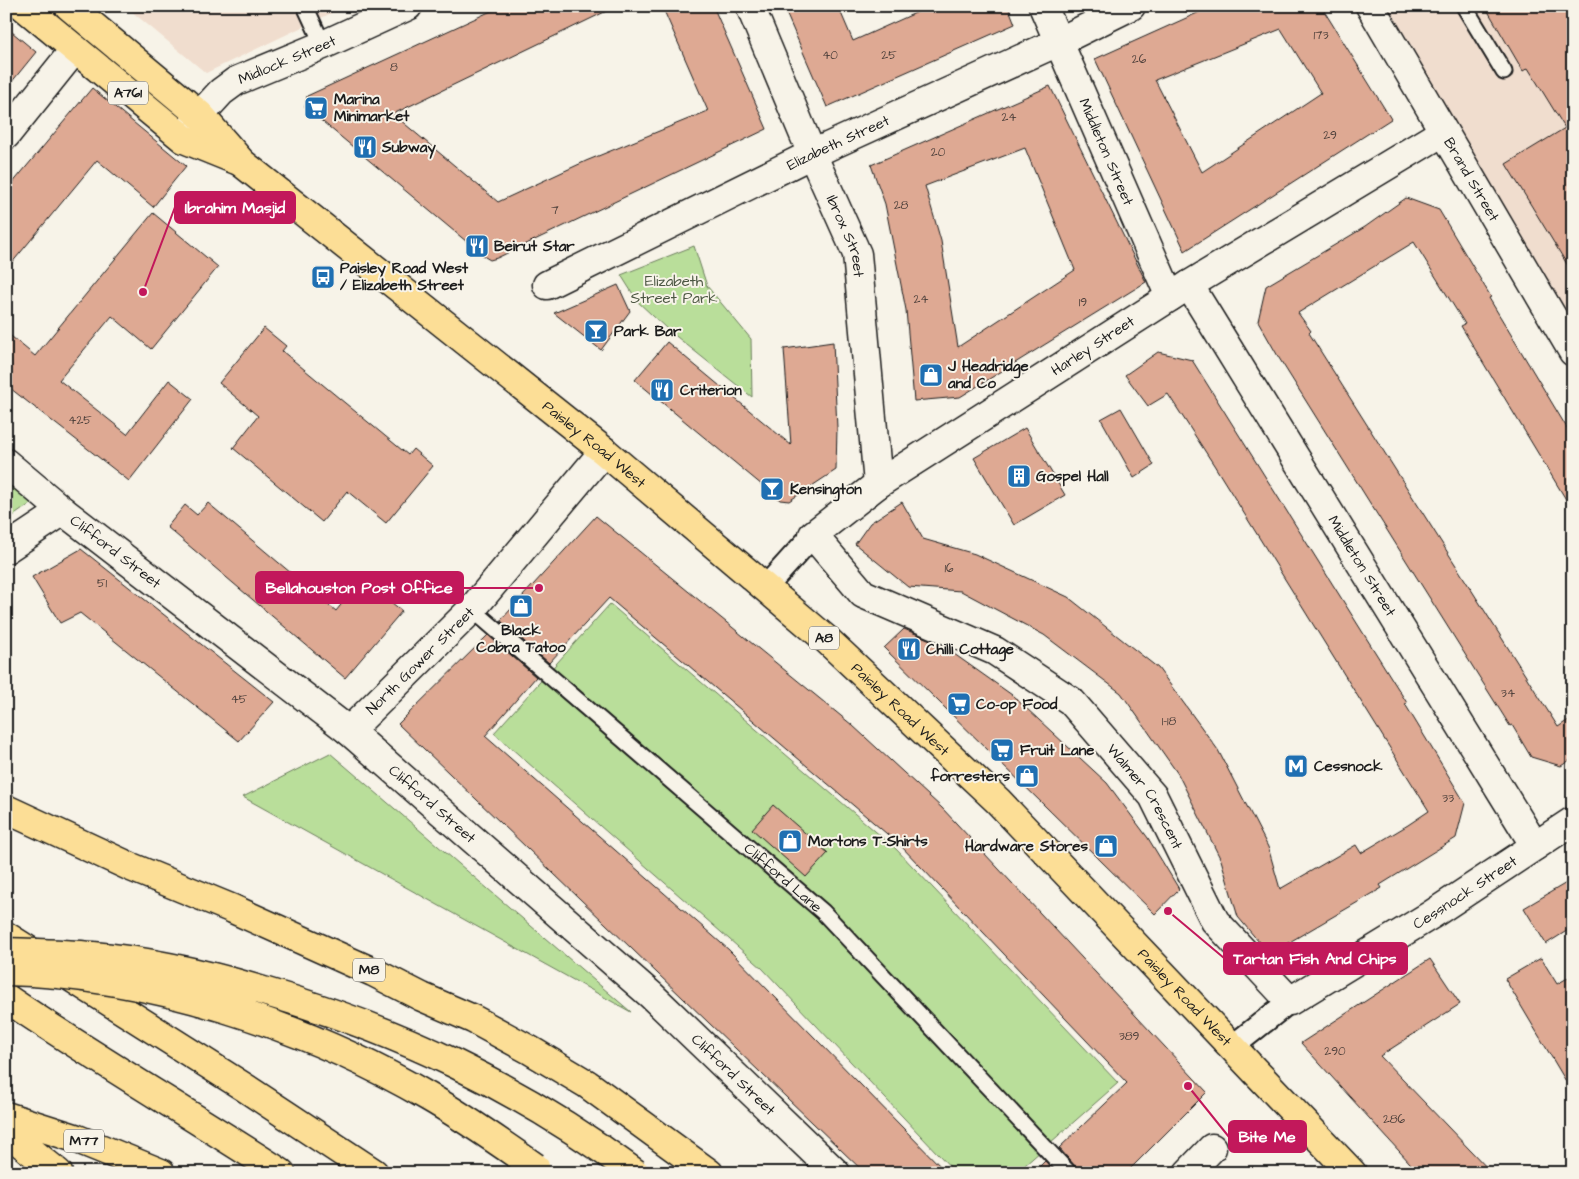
<svg xmlns="http://www.w3.org/2000/svg" width="1579" height="1179" viewBox="0 0 1579 1179" font-family="'Architects Daughter',sans-serif">
<style>
.built{fill:#f0ddce}
.green{fill:#b9de9a;stroke:#6a7d5b}
.building{fill:#dea993;stroke:#1c1c1c;fill-rule:evenodd}
.lines{fill:none;stroke-linecap:round;stroke-linejoin:round}
.service-casing{stroke:#1c1c1c;stroke-width:19}
.pedestrian-casing{stroke:#1c1c1c;stroke-width:26}
.minor-casing{stroke:#1c1c1c;stroke-width:31}
.primary-casing{stroke:#1c1c1c;stroke-width:31}
.motorway-casing{stroke:#1c1c1c;stroke-width:31}
.service{stroke:#f7f3e8;stroke-width:15}
.pedestrian{stroke:#f7f3e8;stroke-width:22}
.minor{stroke:#f7f3e8;stroke-width:28}
.primary{stroke:#fcde96;stroke-width:28}
.motorway{stroke:#fcde96;stroke-width:28}
.motorway-bridge-casing{stroke:#1c1c1c;stroke-width:31;stroke-linecap:butt}
.motorway-bridge{stroke:#fcde96;stroke-width:28}
.labels{text-anchor:middle;dominant-baseline:central;stroke-width:4;stroke-linejoin:round;paint-order:stroke}
.number-label{font-size:12px;fill:#4c3f3a}
.shield{fill:#f7f3e8;stroke:#5e5c59;stroke-width:1}
.shield-label{font-size:14px;font-weight:bold;fill:#1c1c1c}
.street-label{font-size:15px;fill:#1c1c1c;stroke:#f7f3e8}
.poi-label{font-size:15px;font-weight:bold;fill:#1c1c1c;stroke:#f7f3e8;text-anchor:start}
.park-label{font-size:15px;fill:#4b5642;stroke:#f7f3e8}
.leader{fill:none;stroke:#c2185b;stroke-width:2}
.callout-dot{fill:#c2185b;stroke:#f7f3e8;stroke-width:2}
.callout{fill:#c2185b;stroke:#c2185b;stroke-width:2}
.callout-label{font-size:16px;text-anchor:middle;font-weight:bold;fill:#fff}
</style>
<rect width="100%" height="100%" fill="#f7f3e8"/>
<filter id="ink" filterUnits="userSpaceOnUse"><feTurbulence type="fractalNoise" baseFrequency=".02" numOctaves="2"/><feDisplacementMap in="SourceGraphic" scale="10" xChannelSelector="R" yChannelSelector="G"/><feConvolveMatrix kernelMatrix="1 2 1 2 8 2 1 2 1" color-interpolation-filters="sRGB"/></filter>
<g filter="url(#ink)">
<path class="built" d="M125,6H346L206,73Z
M1375,6H1573V337Z"/>
<path class="green" d="M694,246L707,286L751,339L752,397L667,329L638,302L621,275Z
M6,478L33,502L6,521Z
M610,604L896,849L1118,1083L1016,1173H956L762,968L494,733Z
M330,753L631,1012L243,797Z"/>
<path class="building" d="M502,6H617L393,114L498,202L586,161L708,111L662,6H713L767,129L497,258L490,260L485,257L305,107L307,96Z
M783,6H838L853,41L931,6H1008L1015,24L827,107Z
M1213,6H1321L1391,119L1185,251L1095,59ZM1281,29L1321,93L1202,172L1155,80Z
M1485,6H1573V274L1506,164L1565,128L1528,68L1523,71Z
M6,27L36,52L6,89Z
M1050,86L1146,282L960,397L914,401L906,310L885,204L871,165ZM1025,148L1075,270L958,347L941,241L925,186Z
M92,88L186,166L153,207L97,160L6,270V191Z
M1406,198L1439,210L1491,297L1489,298L1573,438V511L1461,326L1465,324L1414,242L1298,313L1311,331L1309,333L1558,727L1573,717V758L1561,766L1531,757L1512,725L1510,726L1279,358L1258,321L1266,286L1365,227Z
M153,213L218,267L151,349L112,316L59,380L127,434L169,380L193,399L129,481L6,385V332L35,356Z
M618,285L630,311L601,350L554,313Z
M264,328L286,346L282,351L408,455L413,449L433,466L386,523L347,491L322,522L233,448L258,416L219,383Z
M667,342L791,445L784,349L833,342L837,428L836,470L789,501L780,500L635,380Z
M1158,352L1192,360L1407,703L1405,704L1465,803L1456,838L1380,885L1382,888L1269,954L1238,917L1221,860L1178,774L1121,693L1044,635L961,591L908,587L855,544L870,523L902,502L923,539L975,554L1068,597L1158,668L1218,750L1268,847L1280,889L1356,845L1361,853L1408,825L1429,811L1214,465L1168,394L1148,406L1125,375Z
M1121,408L1154,465L1134,478L1101,419Z
M1025,428L1065,495L1014,525L974,458Z
M208,503L336,611L353,590L366,600L375,589L402,611L345,678L167,527L185,505L197,515Z
M596,516L852,725L942,808L1207,1092L1126,1173H1078L1076,1167L1059,1148L1127,1083L900,845L609,598L549,663L502,622L501,620Z
M81,549L274,702L239,741L80,613L60,623L32,577Z
M904,629L940,644L1012,695L1107,783L1148,838L1179,889L1155,914L884,648Z
M488,635L536,677L485,736L729,950L947,1173H865L398,724Z
M773,805L828,853L806,877L752,829Z
M1573,879V927L1546,944L1524,908Z
M1541,958L1557,984L1573,975V1093L1505,979Z
M1430,959L1460,1004L1380,1056L1492,1173H1419L1301,1043Z
M1045,1161L1056,1173H1033Z"/>
<g class="lines">
<g class="service-casing">
<g id="service">
<path d="M305,6L323,45"/>
<path d="M1464,6L1504,72"/>
<path id="s1" d="M472,609L823,912L1069,1173"/>
</g>
</g>
<g class="pedestrian-casing">
<path id="pedestrian" d="M765,588L813,535
M1232,1047L1290,1001"/>
</g>
<g class="minor-casing">
<g id="minor">
<path id="s2" d="M750,6L812,154L857,254L878,484"/>
<path id="s3" d="M1043,6L1170,297"/>
<path id="s4" d="M1370,6L1573,352"/>
<path id="s5" d="M1443,132L1189,285L878,484L813,535L863,594L995,651L1071,701L1153,796L1215,921L1290,1001L1431,915L1573,821"/>
<path id="s6" d="M187,134L200,115L221,92L236,81L323,45L408,6"/>
<path d="M6,135L75,49"/>
<path id="s7" d="M547,285L812,154L1058,42L1131,6"/>
<path id="s8" d="M1189,285L1535,846"/>
<path id="s9" d="M6,463L63,511L349,731L651,995L836,1173"/>
<path d="M6,549L63,511"/>
<path id="s10" d="M349,731L472,609L604,451"/>
<path d="M1188,1173L1212,1148"/>
</g>
</g>
<g class="primary-casing">
<g id="primary">
<path d="M23,6L184,139L236,160"/>
<path id="s11" d="M69,6L200,115L242,163L604,451L827,640L998,801L1352,1173"/>
</g>
</g>
<g class="motorway-casing">
<path id="motorway" d="M6,809L131,867L233,909L373,972L422,997L473,1019L530,1050L587,1084L709,1173
M6,936L244,1087L374,1173
M6,998C96,1059 190,1114 281,1173
M6,1116L75,1138L161,1173
M6,1131L58,1173"/>
</g>
<use href="#service" class="service"/>
<use href="#pedestrian" class="pedestrian"/>
<use href="#minor" class="minor"/>
<use href="#primary" class="primary"/>
<use href="#motorway" class="motorway"/>
<g class="motorway-bridge-casing">
<path id="motorway-bridge" d="M6,952C35,953 64,953 93,956C150,961 206,974 260,990C399,1030 519,1087 635,1173
M6,971C148,974 305,1025 427,1096C464,1117 499,1142 535,1167"/>
</g>
<use href="#motorway-bridge" class="motorway-bridge"/>
</g>
</g>
<defs>
<g id="supermarket-square" transform="scale(1.25)"><rect x="-9" y="-9" width="18" height="18" rx="4" fill="#1f6fb2" stroke="#f7f3e8"/><path d="M-6-5.5h2.5l.6 2H6L4.5 2H-2.5L-4.4-4H-6ZM-1.5 3.2a1.3 1.3 0 1 0 .1 0ZM3 3.2a1.3 1.3 0 1 0 .1 0Z" fill="#fff"/></g>
<g id="restaurant-square" transform="scale(1.25)"><rect x="-9" y="-9" width="18" height="18" rx="4" fill="#1f6fb2" stroke="#f7f3e8"/><path d="M-5-6h1v4h1v-4h1v4h1v-4h1v5L-1.5 .5V6h-2V.5L-5-1ZM5-6V6H3V1.5H1.5Q1.5-4 5-6Z" fill="#fff"/></g>
<g id="bus-square" transform="scale(1.25)"><rect x="-9" y="-9" width="18" height="18" rx="4" fill="#1f6fb2" stroke="#f7f3e8"/><path d="M-5-6H5V4H4V6H2V4H-2V6H-4V4H-5ZM-3.5-4V0h7V-4ZM-3.5 1.2v1.5H-2V1.2ZM2 1.2v1.5H3.5V1.2Z" fill="#fff"/></g>
<g id="bar-square" transform="scale(1.25)"><rect x="-9" y="-9" width="18" height="18" rx="4" fill="#1f6fb2" stroke="#f7f3e8"/><path d="M-6-5H6L.8 .8V4.5H3.5V6h-7V4.5H-.8V.8Z" fill="#fff"/></g>
<g id="shop-square" transform="scale(1.25)"><rect x="-9" y="-9" width="18" height="18" rx="4" fill="#1f6fb2" stroke="#f7f3e8"/><path d="M-5-2.5h2.3a2.7 3.5 0 0 1 5.4 0H5L5.5 6h-11ZM-1.5-2.5h3a1.5 2.3 0 0 0-3 0Z" fill="#fff"/></g>
<g id="building-square" transform="scale(1.25)"><rect x="-9" y="-9" width="18" height="18" rx="4" fill="#1f6fb2" stroke="#f7f3e8"/><path d="M-4-6H4V6H1V3H-1V6H-4ZM-2.5-4.3h1.7v1.8h-1.7ZM.8-4.3h1.7v1.8H.8ZM-2.5-1h1.7V.8h-1.7ZM.8-1h1.7V.8H.8Z" fill="#fff"/></g>
<g id="metro-square" transform="scale(1.25)"><rect x="-9" y="-9" width="18" height="18" rx="4" fill="#1f6fb2" stroke="#f7f3e8"/><path d="M-5.5 5V-5H-3L0 0L3-5H5.5V5H3V-.5L0 4L-3-.5V5Z" fill="#fff"/></g>
</defs>
<g fill-rule="evenodd">
<use href="#supermarket-square" x="316" y="108"/>
<use href="#restaurant-square" x="365" y="147"/>
<use href="#restaurant-square" x="477" y="246"/>
<use href="#bus-square" x="323" y="277"/>
<use href="#bar-square" x="596" y="331"/>
<use href="#shop-square" x="931" y="375"/>
<use href="#restaurant-square" x="662" y="390"/>
<use href="#building-square" x="1019" y="476"/>
<use href="#bar-square" x="772" y="489"/>
<use href="#shop-square" x="521" y="606"/>
<use href="#restaurant-square" x="909" y="649"/>
<use href="#supermarket-square" x="959" y="704"/>
<use href="#supermarket-square" x="1002" y="750"/>
<use href="#metro-square" x="1296" y="766"/>
<use href="#shop-square" x="1027" y="776"/>
<use href="#shop-square" x="790" y="841"/>
<use href="#shop-square" x="1106" y="846"/>
</g>
<g class="labels">
<g class="number-label">
<text x="1321" y="35">173</text>
<text x="830" y="55">40</text>
<text x="889" y="55">25</text>
<text x="1139" y="59">26</text>
<text x="394" y="67">8</text>
<text x="1009" y="117">24</text>
<text x="1330" y="135">29</text>
<text x="938" y="152">20</text>
<text x="901" y="205">28</text>
<text x="555" y="210">7</text>
<text x="921" y="299">24</text>
<text x="1083" y="302">19</text>
<text x="80" y="420">425</text>
<text x="949" y="568">16</text>
<text x="102" y="583">51</text>
<text x="1508" y="693">34</text>
<text x="239" y="699">45</text>
<text x="1169" y="721">1-18</text>
<text x="1448" y="798">33</text>
<text x="1129" y="1036">389</text>
<text x="1335" y="1051">290</text>
<text x="1394" y="1119">286</text>
</g>
<g class="shield">
<rect x="108" y="81.5" width="40" height="23" rx="4"/>
<rect x="809" y="626.5" width="30" height="23" rx="4"/>
<rect x="353" y="958.5" width="32" height="23" rx="4"/>
<rect x="64" y="1129.5" width="40" height="23" rx="4"/>
</g>
<g class="shield-label">
<text x="128" y="93">A761</text>
<text x="824" y="638">A8</text>
<text x="369" y="970">M8</text>
<text x="84" y="1141">M77</text>
</g>
<g class="street-label">
<text stroke="none"><textPath href="#s6" startOffset="128">Midlock Street</textPath></text>
<text stroke="none"><textPath href="#s7" startOffset="324">Elizabeth Street</textPath></text>
<text stroke="none"><textPath href="#s3" startOffset="159">Middleton Street</textPath></text>
<text stroke="none"><textPath href="#s4" startOffset="201">Brand Street</textPath></text>
<text stroke="none"><textPath href="#s2" startOffset="250">Ibrox Street</textPath></text>
<text transform="translate(1093 346) rotate(-33)">Harley Street</text>
<text stroke="none"><textPath href="#s11" startOffset="685">Paisley Road West</textPath></text>
<text stroke="none"><textPath href="#s9" startOffset="141">Clifford Street</textPath></text>
<text stroke="none"><textPath href="#s8" startOffset="330">Middleton Street</textPath></text>
<text stroke="none"><textPath href="#s10" startOffset="100">North Gower Street</textPath></text>
<text stroke="none"><textPath href="#s11" startOffset="1090">Paisley Road West</textPath></text>
<text stroke="none"><textPath href="#s5" startOffset="1182">Walmer Crescent</textPath></text>
<text stroke="none"><textPath href="#s9" startOffset="546">Clifford Street</textPath></text>
<text stroke="none"><textPath href="#s1" startOffset="411">Clifford Lane</textPath></text>
<text stroke="none"><textPath href="#s5" startOffset="1641">Cessnock Street</textPath></text>
<text stroke="none"><textPath href="#s11" startOffset="1495">Paisley Road West</textPath></text>
<text stroke="none"><textPath href="#s9" startOffset="951">Clifford Street</textPath></text>
</g>
<g class="poi-label">
<text x="334" y="99">Marina<tspan x="334" dy="17">Minimarket</tspan></text>
<text x="382" y="147">Subway</text>
<text x="494" y="246">Beirut Star</text>
<text x="340" y="268">Paisley Road West<tspan x="340" dy="17">/ Elizabeth Street</tspan></text>
<text x="614" y="331">Park Bar</text>
<text x="948" y="366">J Headridge<tspan x="948" dy="17">and Co</tspan></text>
<text x="680" y="390">Criterion</text>
<text x="1036" y="476">Gospel Hall</text>
<text x="790" y="489">Kensington</text>
<text x="521" y="630" text-anchor="middle">Black<tspan x="521" dy="17">Cobra Tatoo</tspan></text>
<text x="926" y="649">Chilli Cottage</text>
<text x="976" y="704">Co-op Food</text>
<text x="1020" y="750">Fruit Lane</text>
<text x="1314" y="766">Cessnock</text>
<text x="1010" y="776" text-anchor="end">forresters</text>
<text x="808" y="841">Mortons T-Shirts</text>
<text x="1088" y="846" text-anchor="end">Hardware Stores</text>
</g>
<g class="park-label">
<text x="674" y="281">Elizabeth<tspan x="674" dy="17">Street Park</tspan></text>
</g>
</g>
<path class="leader" d="M143 292L175 207M539 588L463 588M1168 911L1224 958M1188 1086L1229 1137"/>
<g class="callout-dot">
<circle cx="143" cy="292" r="5"/>
<circle cx="539" cy="588" r="5"/>
<circle cx="1168" cy="911" r="5"/>
<circle cx="1188" cy="1086" r="5"/>
</g>
<g class="callout">
<rect x="175" y="192" width="120" height="31" rx="5"/>
<rect x="256" y="572" width="207" height="31" rx="5"/>
<rect x="1224" y="943" width="183" height="31" rx="5"/>
<rect x="1229" y="1121" width="77" height="31" rx="5"/>
</g>
<g class="callout-label">
<text x="235" y="213">Ibrahim Masjid</text>
<text x="359" y="593">Bellahouston Post Office</text>
<text x="1315" y="964">Tartan Fish And Chips</text>
<text x="1267" y="1142">Bite Me</text>
</g>
<rect width="1579" height="1179" fill="none" stroke="#f7f3e8" stroke-width="25"/>
<rect x="12" y="12" width="1554" height="1154" fill="none" stroke="#1c1c1c" stroke-width="2" filter="url(#ink)"/>
</svg>
